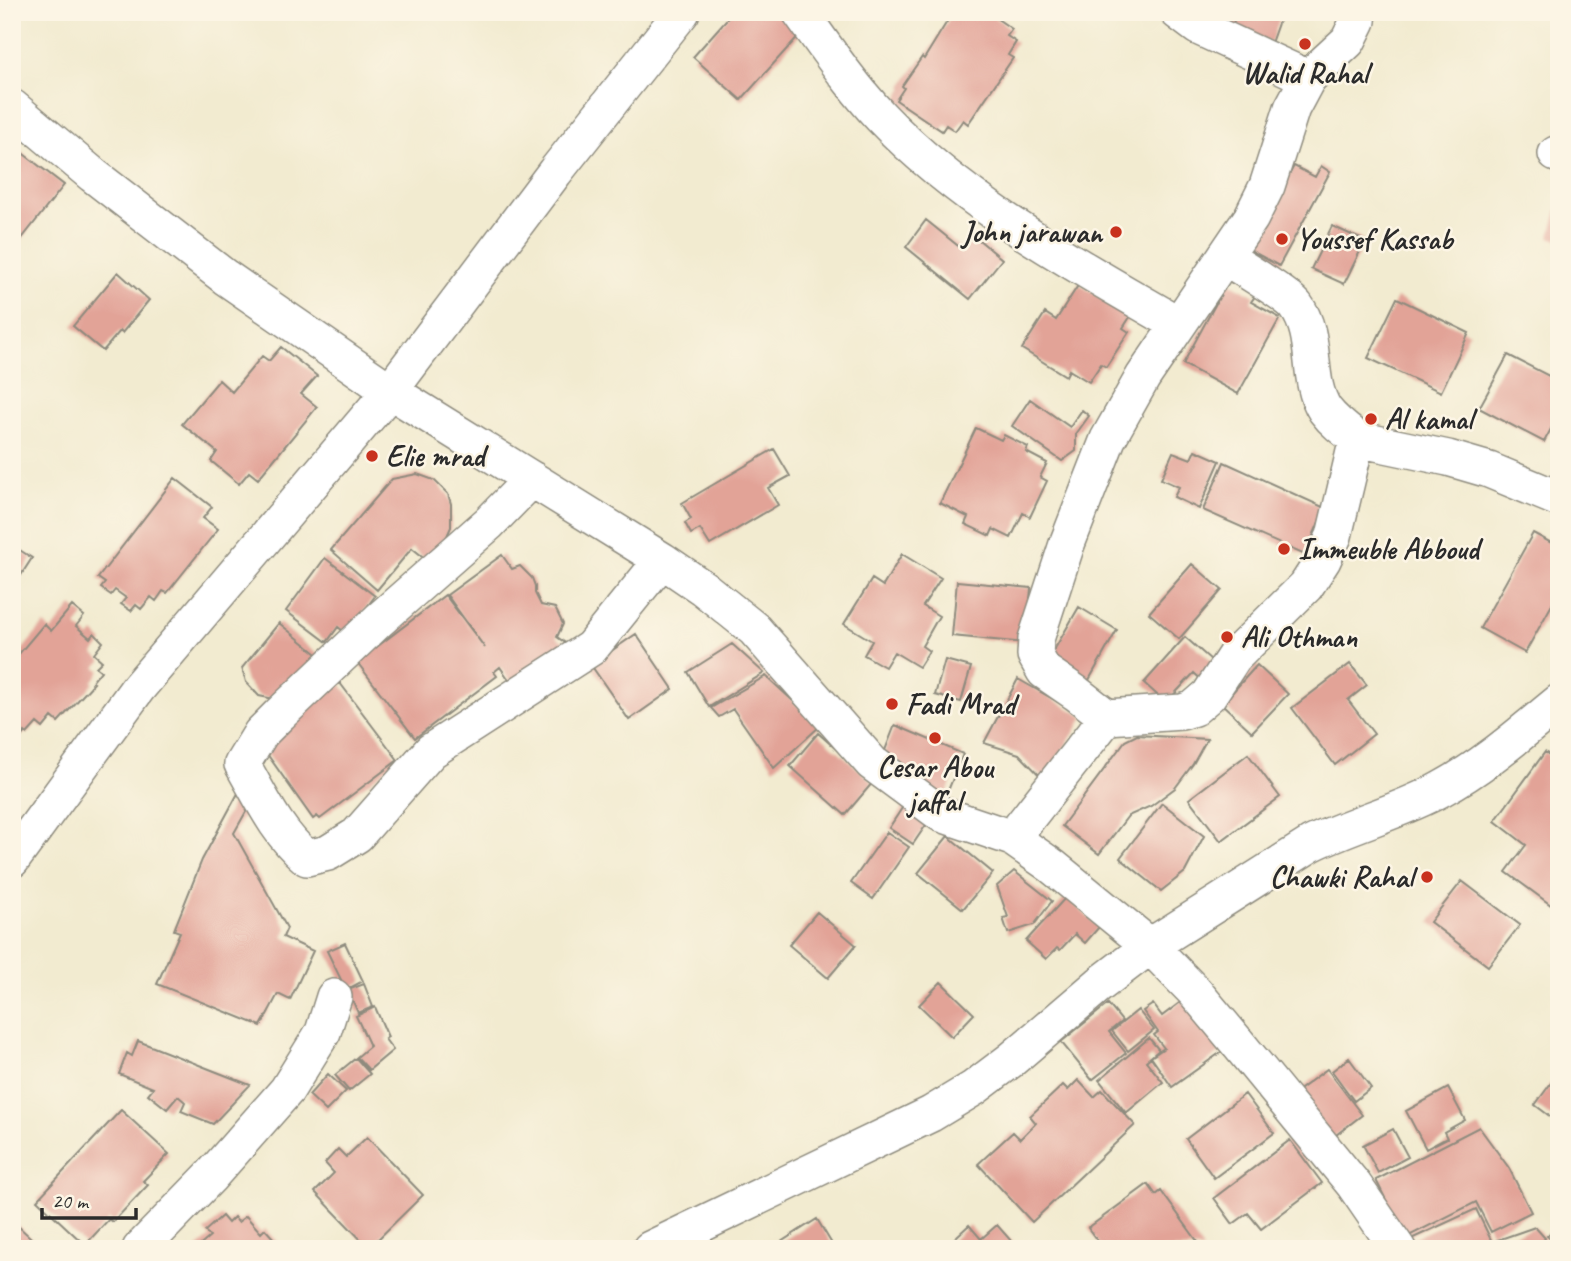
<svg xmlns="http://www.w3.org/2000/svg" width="1571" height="1261" viewBox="0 0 1571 1261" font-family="Caveat,sans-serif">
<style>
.building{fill:#e2a397}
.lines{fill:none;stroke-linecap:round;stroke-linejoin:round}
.street-casing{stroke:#8e8b7e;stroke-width:38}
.street{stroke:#fff;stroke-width:35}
.poi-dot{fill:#c8321e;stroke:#fcf5e5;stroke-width:2.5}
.labels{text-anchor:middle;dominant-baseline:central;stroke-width:5;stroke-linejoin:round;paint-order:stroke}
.poi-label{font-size:30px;font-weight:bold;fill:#2b2b2b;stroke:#fcf5e5;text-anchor:start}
</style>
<rect width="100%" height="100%" fill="#fcf5e5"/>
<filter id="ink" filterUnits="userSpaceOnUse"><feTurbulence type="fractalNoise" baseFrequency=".0143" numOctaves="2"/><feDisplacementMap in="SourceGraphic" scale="14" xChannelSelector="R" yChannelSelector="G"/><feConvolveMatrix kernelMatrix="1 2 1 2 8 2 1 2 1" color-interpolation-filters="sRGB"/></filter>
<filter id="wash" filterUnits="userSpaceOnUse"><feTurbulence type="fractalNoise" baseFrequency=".00686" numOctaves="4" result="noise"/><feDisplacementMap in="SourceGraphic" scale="28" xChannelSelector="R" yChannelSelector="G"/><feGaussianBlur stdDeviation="1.57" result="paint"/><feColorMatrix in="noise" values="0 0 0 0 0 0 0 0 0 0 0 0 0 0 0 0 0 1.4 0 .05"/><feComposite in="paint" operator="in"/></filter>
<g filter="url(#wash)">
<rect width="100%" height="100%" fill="#f2ebd0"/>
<g id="blocks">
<path class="building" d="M733,12H780L802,32L741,100L693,57Z
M953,12H987L1012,29L1007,36L1016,42L1008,55L1013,58L968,124L963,120L955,131L946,125L942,131L896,100L904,88L902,86L922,57L924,59Z
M1237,12H1282L1271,43L1232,26Z
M12,145L64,185L12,251Z
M1294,166L1315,177L1321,166L1330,172L1279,266L1248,249Z
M1558,206H1559V240L1550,237Z
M926,220L962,249L973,235L1002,259L970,299L906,247Z
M1332,226L1365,241L1344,284L1311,269Z
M118,272L149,300L122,333L120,331L103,351L73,326Z
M1228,281L1255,296L1251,302L1280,318L1238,394L1183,364Z
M1079,284L1130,317L1123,328L1129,332L1106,367L1101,364L1089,382L1069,370L1066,376L1022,349L1045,313L1056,320Z
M1397,298L1469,333L1441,392L1368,358Z
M281,347L317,376L301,394L317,407L258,479L249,472L239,484L211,461L217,452L182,424L219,380L232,392L262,356L269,361Z
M1508,355L1559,381V414L1544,442L1479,408Z
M1030,399L1070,427L1082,410L1089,416L1076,434V451L1062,461L1012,426Z
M976,428L1001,440L1004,435L1028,447L1026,452L1047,463L1040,477L1047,481L1030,517L1023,513L1011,538L993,529L990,536L965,524L968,517L940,503Z
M774,449L790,476L768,488L778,505L710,545L700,529L691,534L685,523L691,519L682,503Z
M1195,450L1220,461L1199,509L1174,497L1179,487L1161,479L1173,452L1191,459Z
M1224,462L1325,508L1305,555L1203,510Z
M417,474L434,480L448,494L451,504V527L447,536L427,560L412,548L377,590L331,550L392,479Z
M175,478L212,507L203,518L218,529L167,593L163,591L156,601L151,597L141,609L136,605L131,611L121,604L126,598L115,590L111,595L101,588L105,583L98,578Z
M1533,533L1559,547V592L1525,653L1480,628Z
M12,545L32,558L12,589Z
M902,554L941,578L923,606L939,616L922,646L929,651L919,667L894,652L885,667L864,655L872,641L844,624L872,579L883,586Z
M502,555L512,569L520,566L532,578L535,586V593L541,605L555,608L563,624L557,637L571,647L515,688L500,667L494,672L497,676L415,738L357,662L445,595L485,648L447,595Z
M325,558L375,596L347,634L338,627L327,642L286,611Z
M1192,564L1222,590L1179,639L1149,613Z
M957,581L1031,588L1026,643L952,636Z
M72,606L84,616L76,626L90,638L94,633L103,642L94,654L102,661L96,667L101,671L92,682L94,683L58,722L52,717L43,728L37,723L27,734L25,732L20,738L12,732L16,726L12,723V662L44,624L51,631Z
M1079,607L1117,630L1085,687L1046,664Z
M279,623L322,658L279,700L259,696L246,682L242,668Z
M636,634L673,689L629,720L591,665Z
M1185,637L1219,667L1205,683L1194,673L1166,703L1144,683Z
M732,644L764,673L709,707L688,672Z
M945,660L971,667L961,702L935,695Z
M1350,664L1367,685L1348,700L1374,734L1335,765L1292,708Z
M1257,665L1288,694L1252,732L1222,704Z
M766,676L820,726L774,768L733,709L719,717L711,708Z
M1018,679L1084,717L1044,780L1019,754L984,743Z
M340,683L398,760L320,819L317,816L313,819L260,744Z
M895,725L963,754L943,803L882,758Z
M818,733L873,782L845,815L790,766Z
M1137,735L1207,739L1193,764L1175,788L1151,806L1128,816L1099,854L1062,826L1125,741Z
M1545,752L1559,762V911L1506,872L1526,845L1495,821Z
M1248,754L1280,797L1221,841L1189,799Z
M243,784L256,794L234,833L287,928L283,937L313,951L290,1000L278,994L261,1026L157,984L180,932L174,930L202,860Z
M906,802L930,819L913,844L889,828Z
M1162,803L1204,836L1185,872L1161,891L1120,858Z
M887,832L909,847L873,899L851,883Z
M948,836L993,873L963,909L918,873Z
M1014,871L1052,901L1034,925L1008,933L1003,918L1008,917L997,886Z
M1462,881L1520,925L1488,966L1430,922Z
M1066,897L1099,927L1085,943L1075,934L1060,950L1057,948L1046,959L1026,941Z
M817,912L856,945L828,978L789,945Z
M345,943L363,981L346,990L327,951Z
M941,982L974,1014L952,1037L919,1005Z
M364,984L373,1007L358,1013L348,990Z
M1186,998L1224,1050L1172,1087L1151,1057L1164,1048L1154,1035L1158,1032L1143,1011L1153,1004L1162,1016Z
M1108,1004L1122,1021L1109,1032L1126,1053L1092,1080L1061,1042Z
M375,1007L388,1037L385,1039L393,1050L369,1070L357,1057L370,1046L356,1016Z
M1138,1010L1154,1030L1128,1051L1112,1031Z
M1149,1038L1159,1050L1146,1061L1163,1082L1126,1113L1099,1080Z
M138,1041L250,1085L213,1124L181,1111L185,1102L178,1096L167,1109L148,1094L153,1088L119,1074L127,1053L132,1056Z
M356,1058L370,1074L349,1091L335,1075Z
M1349,1058L1371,1088L1354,1101L1332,1071Z
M1327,1069L1362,1115L1332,1138L1296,1092Z
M1559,1072V1123L1535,1105Z
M328,1074L346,1091L326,1111L309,1095Z
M1078,1080L1094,1097L1102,1090L1135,1125L1032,1222L978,1164L1013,1132L1020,1139L1036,1123L1030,1116L1063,1085L1068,1090Z
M1448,1088L1465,1120L1444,1132L1447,1138L1426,1149L1406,1111Z
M1245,1094L1274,1133L1214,1178L1186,1139Z
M121,1110L169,1154L143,1181L148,1185L113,1222L109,1219L85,1245L37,1200Z
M1479,1127L1509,1168L1531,1212L1491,1232L1476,1202L1405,1238L1376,1180Z
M1393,1129L1408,1157L1378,1173L1363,1145Z
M367,1137L423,1195L369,1248L315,1192L334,1173L325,1163L338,1149L346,1157Z
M1290,1140L1322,1183L1261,1229L1248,1213L1233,1224L1214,1198Z
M1148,1184L1156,1195L1161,1191L1203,1249H1103L1088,1228Z
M1476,1209L1492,1242L1535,1227L1545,1238L1538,1249H1417L1411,1239Z
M222,1216L228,1223L234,1217L238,1222L246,1216L261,1233L265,1229L283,1249H196L210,1237L205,1231Z
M817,1219L835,1249H770Z
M1559,1224V1247L1547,1236Z
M17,1225L43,1249H12V1229Z
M969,1225L981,1239L997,1225L1012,1242L1004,1249H943Z"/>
</g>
</g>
<g filter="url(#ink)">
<use href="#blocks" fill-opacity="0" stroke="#8e8b7e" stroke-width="2"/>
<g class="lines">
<g class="street-casing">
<path id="street" d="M800,12C826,48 851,85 881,117C965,205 1075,264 1178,324
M1178,12L1198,27L1308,78
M12,107L93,175L225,277L390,391L662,560L703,588L754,629L872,763L941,814L1012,838L1052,866L1150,946L1195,992L1236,1041L1354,1185L1398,1249
M1556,154L1559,155
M1357,439L1448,458L1489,470L1559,499
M532,479L489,523L379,620L280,714L261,733L242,764C261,797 277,833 307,858L328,853L357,835L431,751L591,648L662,560
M1107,717L1076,693L1044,671L1035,655L1036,639L1067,544L1108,439L1143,377L1251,218L1267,186L1292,108L1308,78L1348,41L1358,21L1359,12
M1012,838L1107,717L1182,712L1194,708L1209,695L1234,657L1306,586L1323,560L1334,536L1357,439C1345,430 1334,422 1325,410C1305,379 1319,337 1296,306C1288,295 1240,267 1225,257
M12,860L138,688L390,391L555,172L682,12
M140,1249L211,1176L287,1090L323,1032L334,997
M650,1249L931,1114L974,1088L1011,1060L1100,984L1150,946L1311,844C1353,823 1400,812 1441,789C1484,766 1521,733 1559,702"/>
</g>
<use href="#street" class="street"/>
</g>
</g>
<g class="poi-dot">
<circle cx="1305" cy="44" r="7"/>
<circle cx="1116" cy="232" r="7"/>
<circle cx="1282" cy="239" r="7"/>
<circle cx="1371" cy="419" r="7"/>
<circle cx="372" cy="456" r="7"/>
<circle cx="1284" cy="549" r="7"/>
<circle cx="1227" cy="637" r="7"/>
<circle cx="892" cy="704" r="7"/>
<circle cx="935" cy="738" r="7"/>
<circle cx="1427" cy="877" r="7"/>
</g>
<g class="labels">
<g class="poi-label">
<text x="1305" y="73" text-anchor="middle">Walid Rahal</text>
<text x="1102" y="232" text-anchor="end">John jarawan</text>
<text x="1296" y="239">Youssef Kassab</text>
<text x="1385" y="419">Al kamal</text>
<text x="386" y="456">Elie mrad</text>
<text x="1298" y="549">Immeuble Abboud</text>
<text x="1241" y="637">Ali Othman</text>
<text x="906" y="704">Fadi Mrad</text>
<text x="935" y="767" text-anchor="middle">Cesar Abou<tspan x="935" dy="34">jaffal</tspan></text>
<text x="1413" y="877" text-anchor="end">Chawki Rahal</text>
</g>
</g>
<rect width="1571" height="1261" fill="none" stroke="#fcf5e5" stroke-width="42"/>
<path d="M42 1208v10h94v-10" fill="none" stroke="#2b2b2b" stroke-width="3.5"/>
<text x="52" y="1208" font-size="21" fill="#2b2b2b" stroke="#fcf5e5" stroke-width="5" paint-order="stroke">20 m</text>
</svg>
